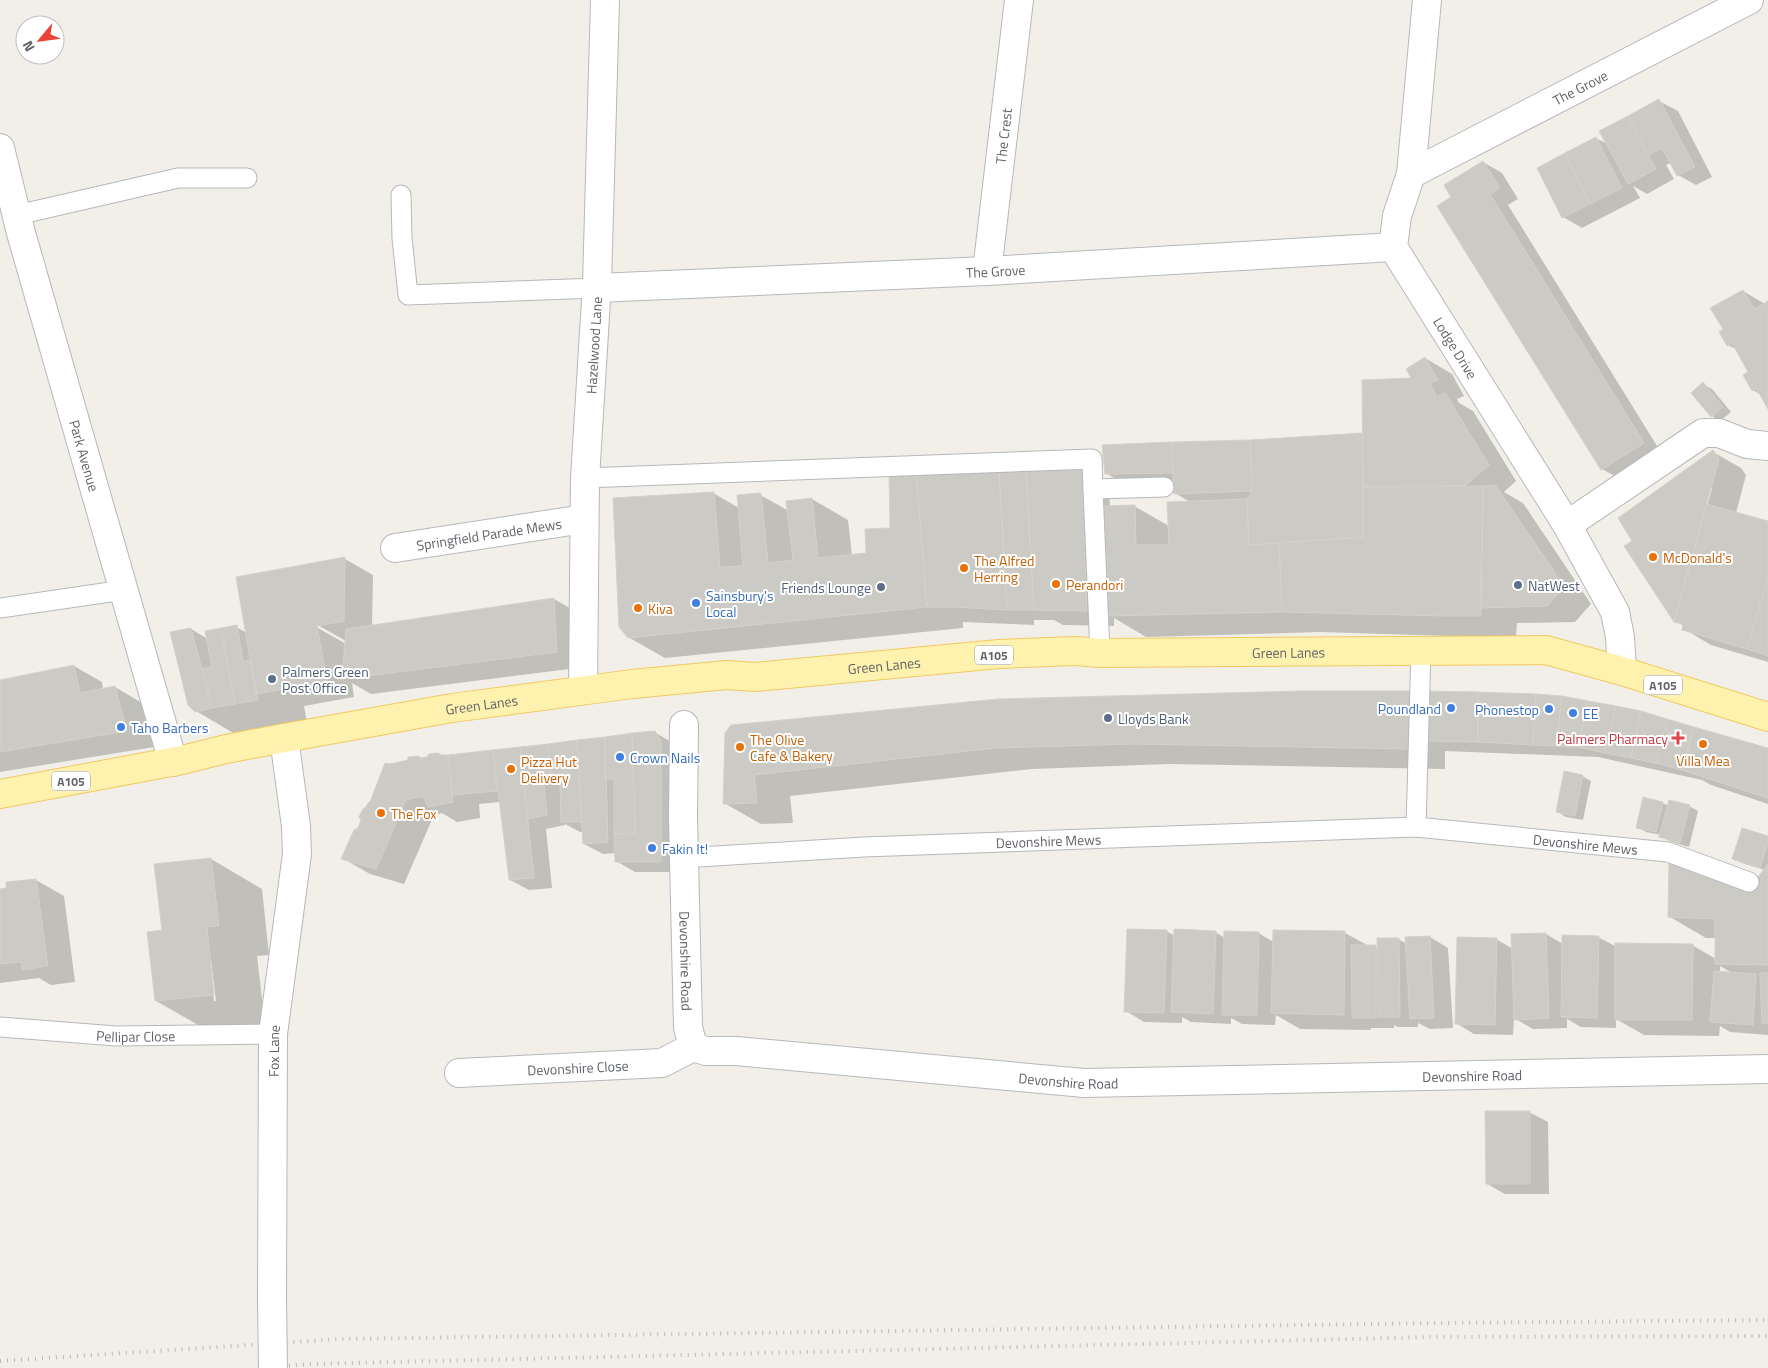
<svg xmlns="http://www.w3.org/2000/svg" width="1768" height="1368" viewBox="0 0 1768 1368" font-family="'Titillium Web',sans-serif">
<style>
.shadow{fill:#0003;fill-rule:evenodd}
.building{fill:#cccac5;stroke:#d6d1c6}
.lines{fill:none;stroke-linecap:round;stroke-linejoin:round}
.service-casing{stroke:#b5b8bc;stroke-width:21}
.pedestrian-casing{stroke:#b5b8bc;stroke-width:30}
.minor-casing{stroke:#b5b8bc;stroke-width:30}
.primary-casing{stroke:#f2c960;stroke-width:30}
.service{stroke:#fff;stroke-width:19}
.pedestrian{stroke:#fff;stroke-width:28}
.minor{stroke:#fff;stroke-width:28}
.primary{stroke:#fff2af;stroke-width:28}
.rail{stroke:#b6b7b8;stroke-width:4;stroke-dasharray:1 6;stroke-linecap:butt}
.minor-bridge-casing{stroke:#b5b8bc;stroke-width:30;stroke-linecap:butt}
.minor-bridge{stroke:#fff;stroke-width:28}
.food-dot{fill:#e8710a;stroke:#fff;stroke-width:2}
.service-dot{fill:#5c6f8a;stroke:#fff;stroke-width:2}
.shop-dot{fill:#3f7fe0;stroke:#fff;stroke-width:2}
.health-dot{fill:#e0444e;stroke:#fff;stroke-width:2}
.labels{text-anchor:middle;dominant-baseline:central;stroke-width:4;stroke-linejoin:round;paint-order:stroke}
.shield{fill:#fff;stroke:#8f9295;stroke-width:1}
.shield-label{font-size:12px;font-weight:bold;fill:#5f6368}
.street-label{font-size:14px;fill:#5f6368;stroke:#fff}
.food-label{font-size:14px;fill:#c56008;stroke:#fff;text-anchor:start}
.service-label{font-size:14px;fill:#4e5e75;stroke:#fff;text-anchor:start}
.shop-label{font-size:14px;fill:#366cbe;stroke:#fff;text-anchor:start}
.health-label{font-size:14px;fill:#be3a42;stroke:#fff;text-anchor:end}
</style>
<rect width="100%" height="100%" fill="#f1efe8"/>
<path class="shadow" d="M1659,101L1678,111L1712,177L1696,185L1678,175L1671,163L1666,165L1674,179L1647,194L1633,186L1640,198L1582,228L1563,217L1596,138L1609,145Z
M1483,162L1502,173L1518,199L1508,205L1662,454L1620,479L1602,469L1453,197Z
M1743,291L1765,304L1768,302V407L1761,395L1753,390L1750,373L1737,350L1728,345L1725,330Z
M1425,358L1452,374L1464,396L1457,399L1459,403L1473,411L1516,481L1504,492L1523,503L1591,604L1575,622L1517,623L1516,636L1482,637L1320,632L1146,637L1114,618V626L1063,625L1054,620H1034V625L963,622V628L665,658L628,637L713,493L739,508L760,495L789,511L812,499L848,520L852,555L867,554L892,529L1081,472L1109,488L1110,507L1134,506L1169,526L1190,502L1175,493V483L1124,484L1106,473L1104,446L1250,441L1363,435L1413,380Z
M1703,384L1712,389L1731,412L1720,421L1712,416Z
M1713,452L1741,468L1746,475L1736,513L1768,521V662L1711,645L1684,629V626L1675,621L1633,541ZM1709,488H1712L1706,510H1703Z
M345,559L373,575L372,627L554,599L582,615L585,667L371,694L352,683L354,697L304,706L308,729L247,741L196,711L191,629L208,639L236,627L247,633L238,578ZM312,622L346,641V644L311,624Z
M74,666L102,682L103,689L115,687L142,703L154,747L0,772V682Z
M1410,692L1426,702L1768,750V804L1711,785L1702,780L1598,757L1445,751V769L1169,764L1032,769L790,796L793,823L761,824L724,803L726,733Z
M654,732L673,743L679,872H635L616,861V853L603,854L584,844L583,832H580L565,824V825L546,829L552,888L529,890L510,880L500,802L479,804L480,818L457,822L442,813L434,815L404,884L370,874L342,858L390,765L419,757L422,759Z
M1582,776L1591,781L1583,820L1566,817L1558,812Z
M1662,803L1669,806H1689L1698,811L1689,847L1669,841L1661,835L1646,832L1638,827Z
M1768,837V1035L1730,1032L1720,1026L1719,1036L1644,1035L1616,1019V1028L1581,1027L1567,1019V1028L1533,1029L1514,1018L1513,1035L1474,1034L1456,1023L1496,939L1513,949L1512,935L1546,934L1563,944L1598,937L1617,947L1692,945L1716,959V938H1706L1670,917L1751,887L1765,870L1742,863L1733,858ZM1720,966L1734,974L1720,973Z
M211,859L262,889L269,955L257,956L265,1024L207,1030L156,1001L163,932ZM209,960H211L216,1001H214Z
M36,880L64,896L75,982L51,985L39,978L0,983V890Z
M1166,931L1175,936L1215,932L1225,938L1258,933L1274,942L1345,933L1369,946L1378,948L1398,939L1407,944L1430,937L1448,948L1453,1028L1430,1029L1418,1023V1027H1398L1394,1025V1028H1371V1030L1300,1029L1276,1015L1275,1025L1242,1024L1231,1018V1024L1191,1022L1182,1017V1023L1144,1022L1126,1011Z
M1529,1112L1548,1122L1549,1194H1505L1487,1184Z"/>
<path class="building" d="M1659,99L1695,167L1677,176L1662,148L1648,155L1628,116Z
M1628,116L1656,169L1628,184L1599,131Z
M1596,137L1622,188L1590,204L1565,153Z
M1565,153L1590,204L1562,218L1537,168Z
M1483,161L1500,188L1490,194L1644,443L1601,470L1437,206L1451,197L1444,185Z
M1743,290L1754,309L1768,301V409L1756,388L1752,391L1743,375L1748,372L1732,343L1727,346L1719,332L1723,329L1710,308Z
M1425,357L1438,380L1430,383L1437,397L1445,393L1489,465L1465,486L1363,487L1362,380L1411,378L1406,369Z
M1703,382L1723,407L1711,417L1691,393Z
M1362,433L1363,537L1249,545L1247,499L1252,491L1250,440Z
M1250,440L1252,491L1174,494L1172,442Z
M1172,442L1173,473L1105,474L1102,445Z
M1713,450L1719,459L1674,622L1624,546L1632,541L1618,518Z
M1082,470L1087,611L1034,610L1026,471Z
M999,471L1007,610L952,607H927L916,472Z
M999,471H1026L1034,610H1007Z
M916,472L927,607L628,638L619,627L613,498L714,492L720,567L743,566L737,495L761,493L768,563L793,560L786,501L812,498L818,558L866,553L865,529L890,528L889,473Z
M1495,485L1550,565L1564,587L1547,606L1480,608L1483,486Z
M1483,486L1481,616H1445L1282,612L1279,543L1363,537V487Z
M1247,499L1249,545L1279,543L1282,612L1109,616L1104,506L1135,505L1136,545H1169L1167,502Z
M1706,504L1768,521V578L1747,649L1682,630L1683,624L1674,622Z
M345,557L344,621L317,626L327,681L256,694L236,577Z
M1768,578V656L1747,649Z
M554,598L557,652L342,679L346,629Z
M237,625L243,661L251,660L258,700L235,704L221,628Z
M191,628L212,708L195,712L188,705L170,632Z
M221,628L235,704L212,708L202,669L212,667L205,631Z
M74,665L80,693L115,686L127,731L0,752V680Z
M1300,691H1410L1409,749L1132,744L995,748L754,775L757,803L723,804L725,733L731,725L998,699Z
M1425,691L1478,692V742L1424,741Z
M1478,692L1536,694L1533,745L1478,742Z
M1536,694L1562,696L1556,746L1533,745Z
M1562,696L1588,701L1578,747L1556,746Z
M1588,701L1616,706L1605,753L1578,747Z
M1616,706L1641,711L1631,758L1605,753Z
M1641,711L1667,719L1656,763L1631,758Z
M1667,719L1694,727L1682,770L1656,763Z
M1694,727L1768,748V798L1682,770Z
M655,731L661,741V862H615L614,834L635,833L632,733Z
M632,733L635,833L614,834V779H605V737Z
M605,737L608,842L583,844L577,740Z
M577,740L582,822H561L560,783L552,784L548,744Z
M548,744L552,784L544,785L547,815L528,819L520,747Z
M520,747L534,878L509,880L493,750Z
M493,750L497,791L452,795L448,755Z
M438,753L441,755H448L453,802L428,807L423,796L406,800L376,869L341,859L354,830L358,828L361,820L359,817L363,809L366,807L368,803L370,802L385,763L390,764L408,760V757L419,756L420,758L427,757L429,754Z
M1564,771L1583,775L1575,816L1556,812Z
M1643,797L1663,802L1656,832L1636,828Z
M1669,800L1690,805L1680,843L1659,837Z
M1742,828L1768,836V842L1760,868L1732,859Z
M211,858L219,926L207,927L214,995L155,1001L147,932L162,930L154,864Z
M1669,860L1751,886L1768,864V965L1715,964V919L1668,917Z
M36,879L48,966L22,970L21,962L0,964V889L6,888V882Z
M1127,929L1167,930L1164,1013L1124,1012Z
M1174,929L1216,931L1213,1014L1171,1012Z
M1273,930L1345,931L1344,1015L1271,1013Z
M1224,931L1259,932L1257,1015H1222Z
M1546,933L1549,1018L1514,1020L1511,934Z
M1562,935L1599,936L1597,1018L1561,1017Z
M1430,936L1434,1018L1410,1019L1405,937Z
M1457,937L1497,938L1495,1025L1455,1024Z
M1377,938H1399L1400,1017H1378Z
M1615,943L1693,944L1692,1020H1615Z
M1351,945H1376V1018H1352Z
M1714,971L1756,974L1753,1025L1710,1022Z
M1760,973H1768V1023H1762Z
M1485,1111H1530V1184H1486Z"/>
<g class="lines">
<g class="service-casing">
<g id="service">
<path d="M401,195L402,238L408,295L597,288"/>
<path d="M17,215L178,178H247"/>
<path d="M585,478L1092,459L1093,489"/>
<path d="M0,608L124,590"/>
<path d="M1100,653L1093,489L1164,487"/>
<path d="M1416,827L1421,650"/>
<path id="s1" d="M683,858L864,847L1416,827L1668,852L1749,882"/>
<path id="s2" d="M0,1027L116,1036L273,1034"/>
</g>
</g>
<g class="pedestrian-casing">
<path id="pedestrian" d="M683,817L684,725"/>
</g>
<g class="minor-casing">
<g id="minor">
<path id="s3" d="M1427,0L1411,174L1397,216L1393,247L1567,525L1615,612L1620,637L1622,671"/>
<path id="s4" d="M0,148L21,233L173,762"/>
<path id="s5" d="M1411,174L1749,0"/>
<path id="s6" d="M987,271L1019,0"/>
<path id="s7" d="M597,288L987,271L1393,247"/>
<path d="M1567,525L1703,433H1719L1747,444L1768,446"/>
<path id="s8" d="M395,548L584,519"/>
<path id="s9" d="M583,690L585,478L597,284L605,0"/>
<path id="s10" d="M683,817L688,1027L693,1047L706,1051H736L1084,1083L1768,1069"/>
<path id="s11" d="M459,1073L662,1063L693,1047"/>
<path id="s12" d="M272,1299L273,1034L297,854L296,826L284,738"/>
</g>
</g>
<g class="primary-casing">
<g id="primary">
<path id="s13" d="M0,794L182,760L226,749L284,738L452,708L632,684L727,675L755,677L999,654L1076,651L1100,653L1546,650L1622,671L1768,717"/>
</g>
</g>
<use href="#service" class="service"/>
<use href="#pedestrian" class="pedestrian"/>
<use href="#minor" class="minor"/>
<use href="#primary" class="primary"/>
<path class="rail" d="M0,1361L341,1339L1440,1323L1768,1320
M261,1368L311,1364L1434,1337L1768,1336"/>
<g class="minor-bridge-casing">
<path id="minor-bridge" d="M272,1299L273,1368"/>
</g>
<use href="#minor-bridge" class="minor-bridge"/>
</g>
<g class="food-dot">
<circle cx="1653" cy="557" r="5"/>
<circle cx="964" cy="568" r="5"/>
<circle cx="1056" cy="584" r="5"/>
<circle cx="638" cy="608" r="5"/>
<circle cx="1703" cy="744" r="5"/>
<circle cx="740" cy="747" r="5"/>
<circle cx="511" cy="769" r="5"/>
<circle cx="381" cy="813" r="5"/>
</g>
<g class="service-dot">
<circle cx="1518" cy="585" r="5"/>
<circle cx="881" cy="587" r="5"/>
<circle cx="272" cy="679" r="5"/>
<circle cx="1108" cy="718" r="5"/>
</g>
<g class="shop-dot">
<circle cx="696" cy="603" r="5"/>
<circle cx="1451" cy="708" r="5"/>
<circle cx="1549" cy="709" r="5"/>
<circle cx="1573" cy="713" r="5"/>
<circle cx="121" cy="727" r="5"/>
<circle cx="620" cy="757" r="5"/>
<circle cx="652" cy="848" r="5"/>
</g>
<path class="health-dot" d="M1675.5 730.5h5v5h5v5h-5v5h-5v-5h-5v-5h5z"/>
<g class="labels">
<g class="shield">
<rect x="975" y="645.5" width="38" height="19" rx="4"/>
<rect x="1644" y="675.5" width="38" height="19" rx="4"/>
<rect x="52" y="771.5" width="38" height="19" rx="4"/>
</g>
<g class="shield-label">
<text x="994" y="655">A105</text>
<text x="1663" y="685">A105</text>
<text x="71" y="781">A105</text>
</g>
<g class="street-label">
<text stroke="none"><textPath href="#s5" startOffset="190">The Grove</textPath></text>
<text stroke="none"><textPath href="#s6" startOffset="136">The Crest</textPath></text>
<text stroke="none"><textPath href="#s7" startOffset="399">The Grove</textPath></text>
<text stroke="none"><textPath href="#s9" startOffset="345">Hazelwood Lane</textPath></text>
<text stroke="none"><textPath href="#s3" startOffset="369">Lodge Drive</textPath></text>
<text stroke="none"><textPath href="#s4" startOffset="319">Park Avenue</textPath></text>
<text stroke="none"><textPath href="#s8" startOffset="95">Springfield Parade Mews</textPath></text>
<text stroke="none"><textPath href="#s13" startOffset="1300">Green Lanes</textPath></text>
<text stroke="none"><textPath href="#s13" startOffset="895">Green Lanes</textPath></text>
<text stroke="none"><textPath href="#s13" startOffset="490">Green Lanes</textPath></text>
<text stroke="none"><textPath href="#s1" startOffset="366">Devonshire Mews</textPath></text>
<text stroke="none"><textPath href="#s1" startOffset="904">Devonshire Mews</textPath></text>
<text stroke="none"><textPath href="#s10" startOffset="144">Devonshire Road</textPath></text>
<text stroke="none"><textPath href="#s2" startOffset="136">Pellipar Close</textPath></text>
<text stroke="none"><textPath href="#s12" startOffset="248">Fox Lane</textPath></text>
<text stroke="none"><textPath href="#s11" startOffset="119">Devonshire Close</textPath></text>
<text stroke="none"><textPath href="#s10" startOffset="1012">Devonshire Road</textPath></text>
<text stroke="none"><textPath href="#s10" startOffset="608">Devonshire Road</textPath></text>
</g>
<g class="food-label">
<text x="1663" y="557">McDonald's</text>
<text x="974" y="560">The Alfred<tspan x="974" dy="16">Herring</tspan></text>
<text x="1066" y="584">Perandori</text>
<text x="648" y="608">Kiva</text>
<text x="750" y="739">The Olive<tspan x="750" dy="16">Cafe &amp; Bakery</tspan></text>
<text x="1703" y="760" text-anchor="middle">Villa Mea</text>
<text x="521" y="761">Pizza Hut<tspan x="521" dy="16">Delivery</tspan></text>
<text x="391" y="813">The Fox</text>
</g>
<g class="service-label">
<text x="1528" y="585">NatWest</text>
<text x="871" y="587" text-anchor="end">Friends Lounge</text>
<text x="282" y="671">Palmers Green<tspan x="282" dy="16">Post Office</tspan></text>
<text x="1118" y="718">Lloyds Bank</text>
</g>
<g class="shop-label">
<text x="706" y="595">Sainsbury's<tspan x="706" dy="16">Local</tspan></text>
<text x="1441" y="708" text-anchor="end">Poundland</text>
<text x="1539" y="709" text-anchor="end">Phonestop</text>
<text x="1583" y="713">EE</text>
<text x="131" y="727">Taho Barbers</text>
<text x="630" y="757">Crown Nails</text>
<text x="662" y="848">Fakin It!</text>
</g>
<g class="health-label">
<text x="1668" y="738">Palmers Pharmacy</text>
</g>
</g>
<g transform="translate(40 40) rotate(241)"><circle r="24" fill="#ffffff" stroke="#bfc1c3"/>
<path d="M0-4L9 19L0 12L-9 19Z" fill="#ea4335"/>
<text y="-8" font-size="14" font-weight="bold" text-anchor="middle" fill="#5f6368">N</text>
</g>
</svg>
